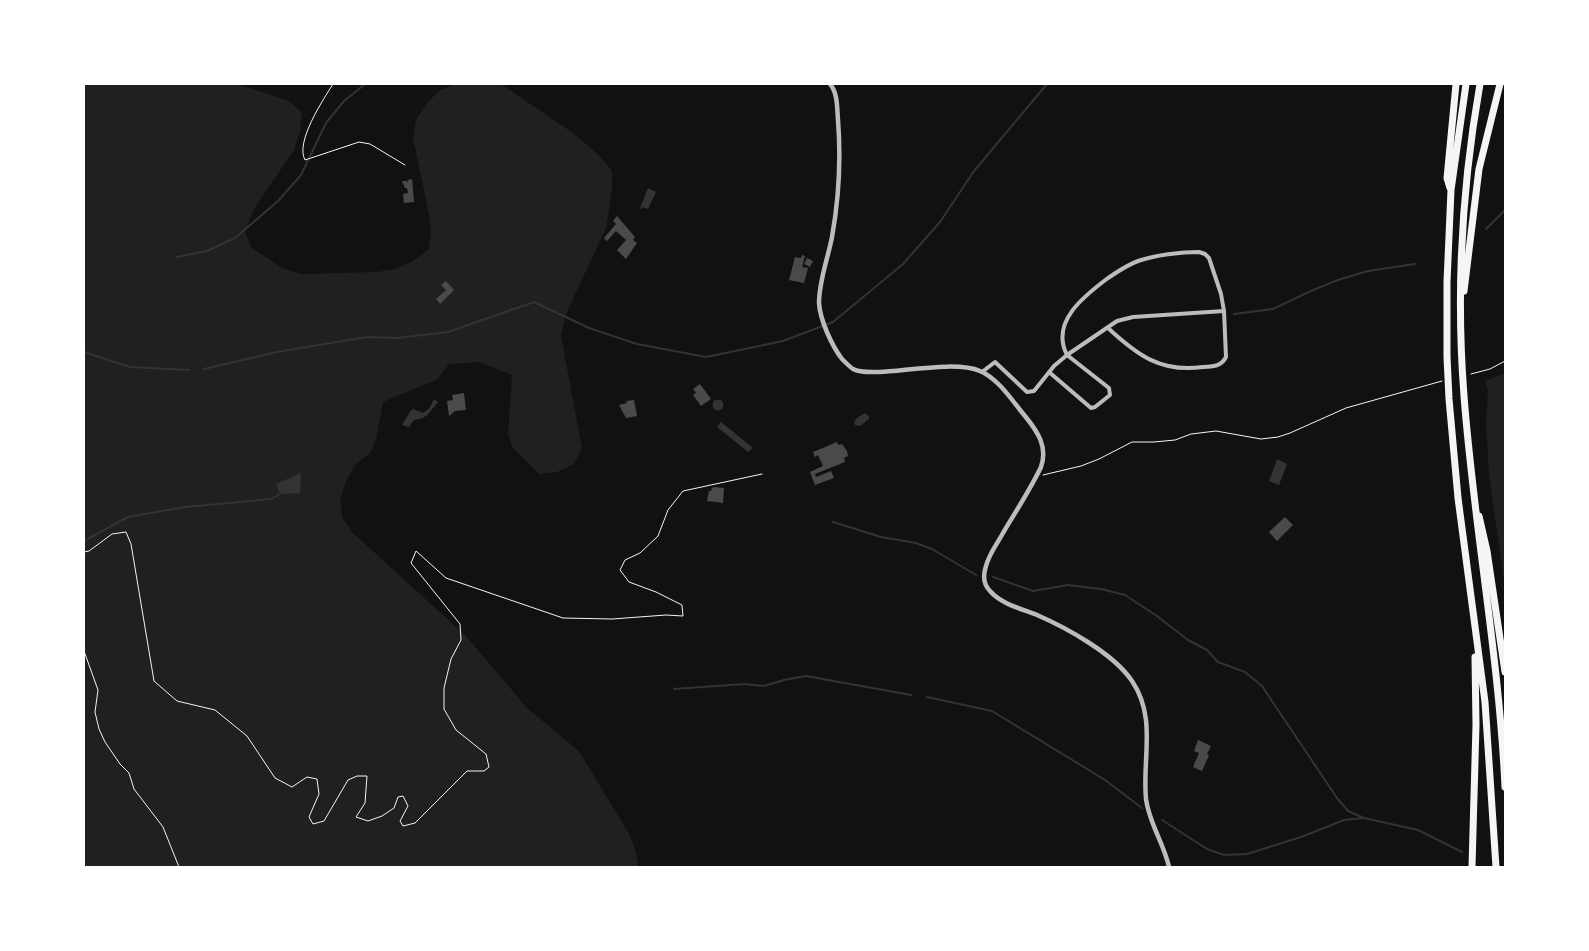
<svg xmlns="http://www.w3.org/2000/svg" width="1589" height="951" viewBox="0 0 1589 951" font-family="Manrope,sans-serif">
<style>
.green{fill:#202020}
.water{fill:#333}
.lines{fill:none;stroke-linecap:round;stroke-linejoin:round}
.stream{stroke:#333;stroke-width:2}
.building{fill:#4a4a4a}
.path{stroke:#f5f5f5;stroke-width:1}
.minor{stroke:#bcbcbc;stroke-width:4}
.tertiary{stroke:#bcbcbc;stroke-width:4.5}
.motorway{stroke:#f5f5f5;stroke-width:7}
</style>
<rect width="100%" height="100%" fill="#111"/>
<path class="green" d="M84,84H238L289,101L302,113L300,132L294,150L262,197L252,213L245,232L251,247L284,269L301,274L377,272L396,269L413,261L429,249L431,232L429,214L413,138L416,120L426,104L439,91L455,84H501L573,133L601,157L612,171V190L606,228L566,314L561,336L582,448L574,464L557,472L539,474L512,447L508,433L512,375L480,362L449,364L438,379L383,402L376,440L370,453L356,464L346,481L340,500L342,517L353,533L466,636L527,708L579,751L628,832L635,849L639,867H84Z
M1505,373V586L1489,475L1486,423L1488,391L1485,381Z"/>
<path class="water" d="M648,188L656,192L648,209L643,207L642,209L640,208Z
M434,399L438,402C429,412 429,418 414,420L409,427L402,425L411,410L413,409L423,413L429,409Z
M712.5 405a5.5 5.5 0 1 1 11 0a5.5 5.5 0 1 1-11 0Z
M865,413L869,416V419L860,426L855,425L854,422L857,418Z
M721,422L753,448L748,452L717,427Z
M1277,459L1287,464L1279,485L1269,481Z
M301,473L300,493L280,494L276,484Z"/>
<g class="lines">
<path class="stream" d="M1486,229L1505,210
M177,257L207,251L235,238L278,201L301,175L326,123L344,101L365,84
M1234,314L1273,309L1313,290L1338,280L1368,271L1415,264
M84,352L130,367L189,370
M204,369L277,352L367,337L397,338L448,332L534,302L589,328L637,344L706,357L783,341L833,322L903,264L940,222L974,171L1047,84
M833,522L881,537L916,543L932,549L976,575
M84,541L128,517L185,507L271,499L280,494
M993,577L1033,591L1068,585L1101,589L1125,595L1157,616L1188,640L1207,650L1218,662L1245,672L1262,686L1337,798L1348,811L1364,818L1418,830L1462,852
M674,689L744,684L764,686L784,680L806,676L911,695
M927,697L992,711L1105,780L1142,808
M1162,820L1207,849L1224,855L1247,854L1301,837L1344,820L1363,818"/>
</g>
<path class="building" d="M412,179L414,202L404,203L403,194L408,193L407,188H405L402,181H407V183L408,180Z
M617,216L635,237L633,240L637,243L626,259L617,250L626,240L616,231L607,241L604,238L616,224L613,221Z
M802,255L805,256L802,267L808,268L804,283L789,280L795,257L801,258Z
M807,258L813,261L810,267L804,264Z
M446,281L454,290L440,304L436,299L446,290L441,285Z
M700,384L711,399L701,406L693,395L696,393L693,389Z
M464,393L466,410L455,411L449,416L447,401L453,400L452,395Z
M634,400L637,416L626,418L619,405L627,403L626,401Z
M837,442L838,445L842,444L847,451L848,456L844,458L845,462L815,474L816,477L831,471L834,478L815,485L810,472L823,466L818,455L815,457L813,452Z
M714,487L724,488L723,503L707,501L709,491H711L712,488Z
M1285,517L1293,525L1277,541L1269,532Z
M1198,740L1211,746L1207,754L1209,755L1202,771L1193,767L1199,753L1194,751Z"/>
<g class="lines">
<path class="path" d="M333,84C323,100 295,142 305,160L359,142L370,144L405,165
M1471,374L1490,369L1505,361
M1043,475L1081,466L1099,459L1132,442H1154L1175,440L1191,434L1216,431L1261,439L1278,437L1290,433L1346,408L1442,381
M84,552L89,551L112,534L126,532L131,544L154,681L177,701L215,710L247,736L275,778L292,787L307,777L317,779L319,794L309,817L313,824L324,821L348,780L357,776H367L365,803L356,817L368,821L382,816L394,808L398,797L403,796L408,806L400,821L403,826L415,823L467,771H484L489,767L486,754L456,730L444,709V688L451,659L461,640L460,624L411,563L416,551L446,578L563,618L612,619L666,615L683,616L682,605L656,592L629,582L620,570L625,560L640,553L658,536L668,510L683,491L762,474
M84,651L98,690L95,712L99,729L105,742L120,764L129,773L134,789L163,827L179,867"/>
<path class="minor" d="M982,372L995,362L1027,392L1034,391L1054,366L1067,355L1117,321L1133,317L1224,311
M1049,372L1091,408L1095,407L1110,395L1109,388L1067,355C1050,322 1084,296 1108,278C1117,272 1127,265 1138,261C1155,255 1181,252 1199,252L1205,254L1209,258L1221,294L1224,311L1226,357C1221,367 1213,366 1203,367C1161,373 1137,355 1108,328"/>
<path class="tertiary" d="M830,84C838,93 837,109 838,120C841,159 839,198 832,237C828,258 819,281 819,303C820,320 832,346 842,359C845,362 850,367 853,369C860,373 872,372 879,372C906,371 957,361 980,371C999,379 1013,402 1025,416C1038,432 1048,447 1041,467C1030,490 1016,511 1003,533C997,544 989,554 986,566C983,575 983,584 990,591C1001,604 1022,609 1037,615C1067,628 1114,654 1132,681C1157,718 1142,758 1146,799C1149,823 1164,844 1169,867"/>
<path class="motorway" d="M1466,84L1451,190L1447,282V357L1449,399L1458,498L1485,702L1496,867
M1480,84C1462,186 1456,293 1464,396C1474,527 1499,656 1505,787
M1450,188L1447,178L1456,84
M1464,291L1479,169L1500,84
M1479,516L1487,551L1505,672
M1472,867L1476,725L1475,657"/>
</g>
<rect width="1589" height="951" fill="none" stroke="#ffffff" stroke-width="170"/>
</svg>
